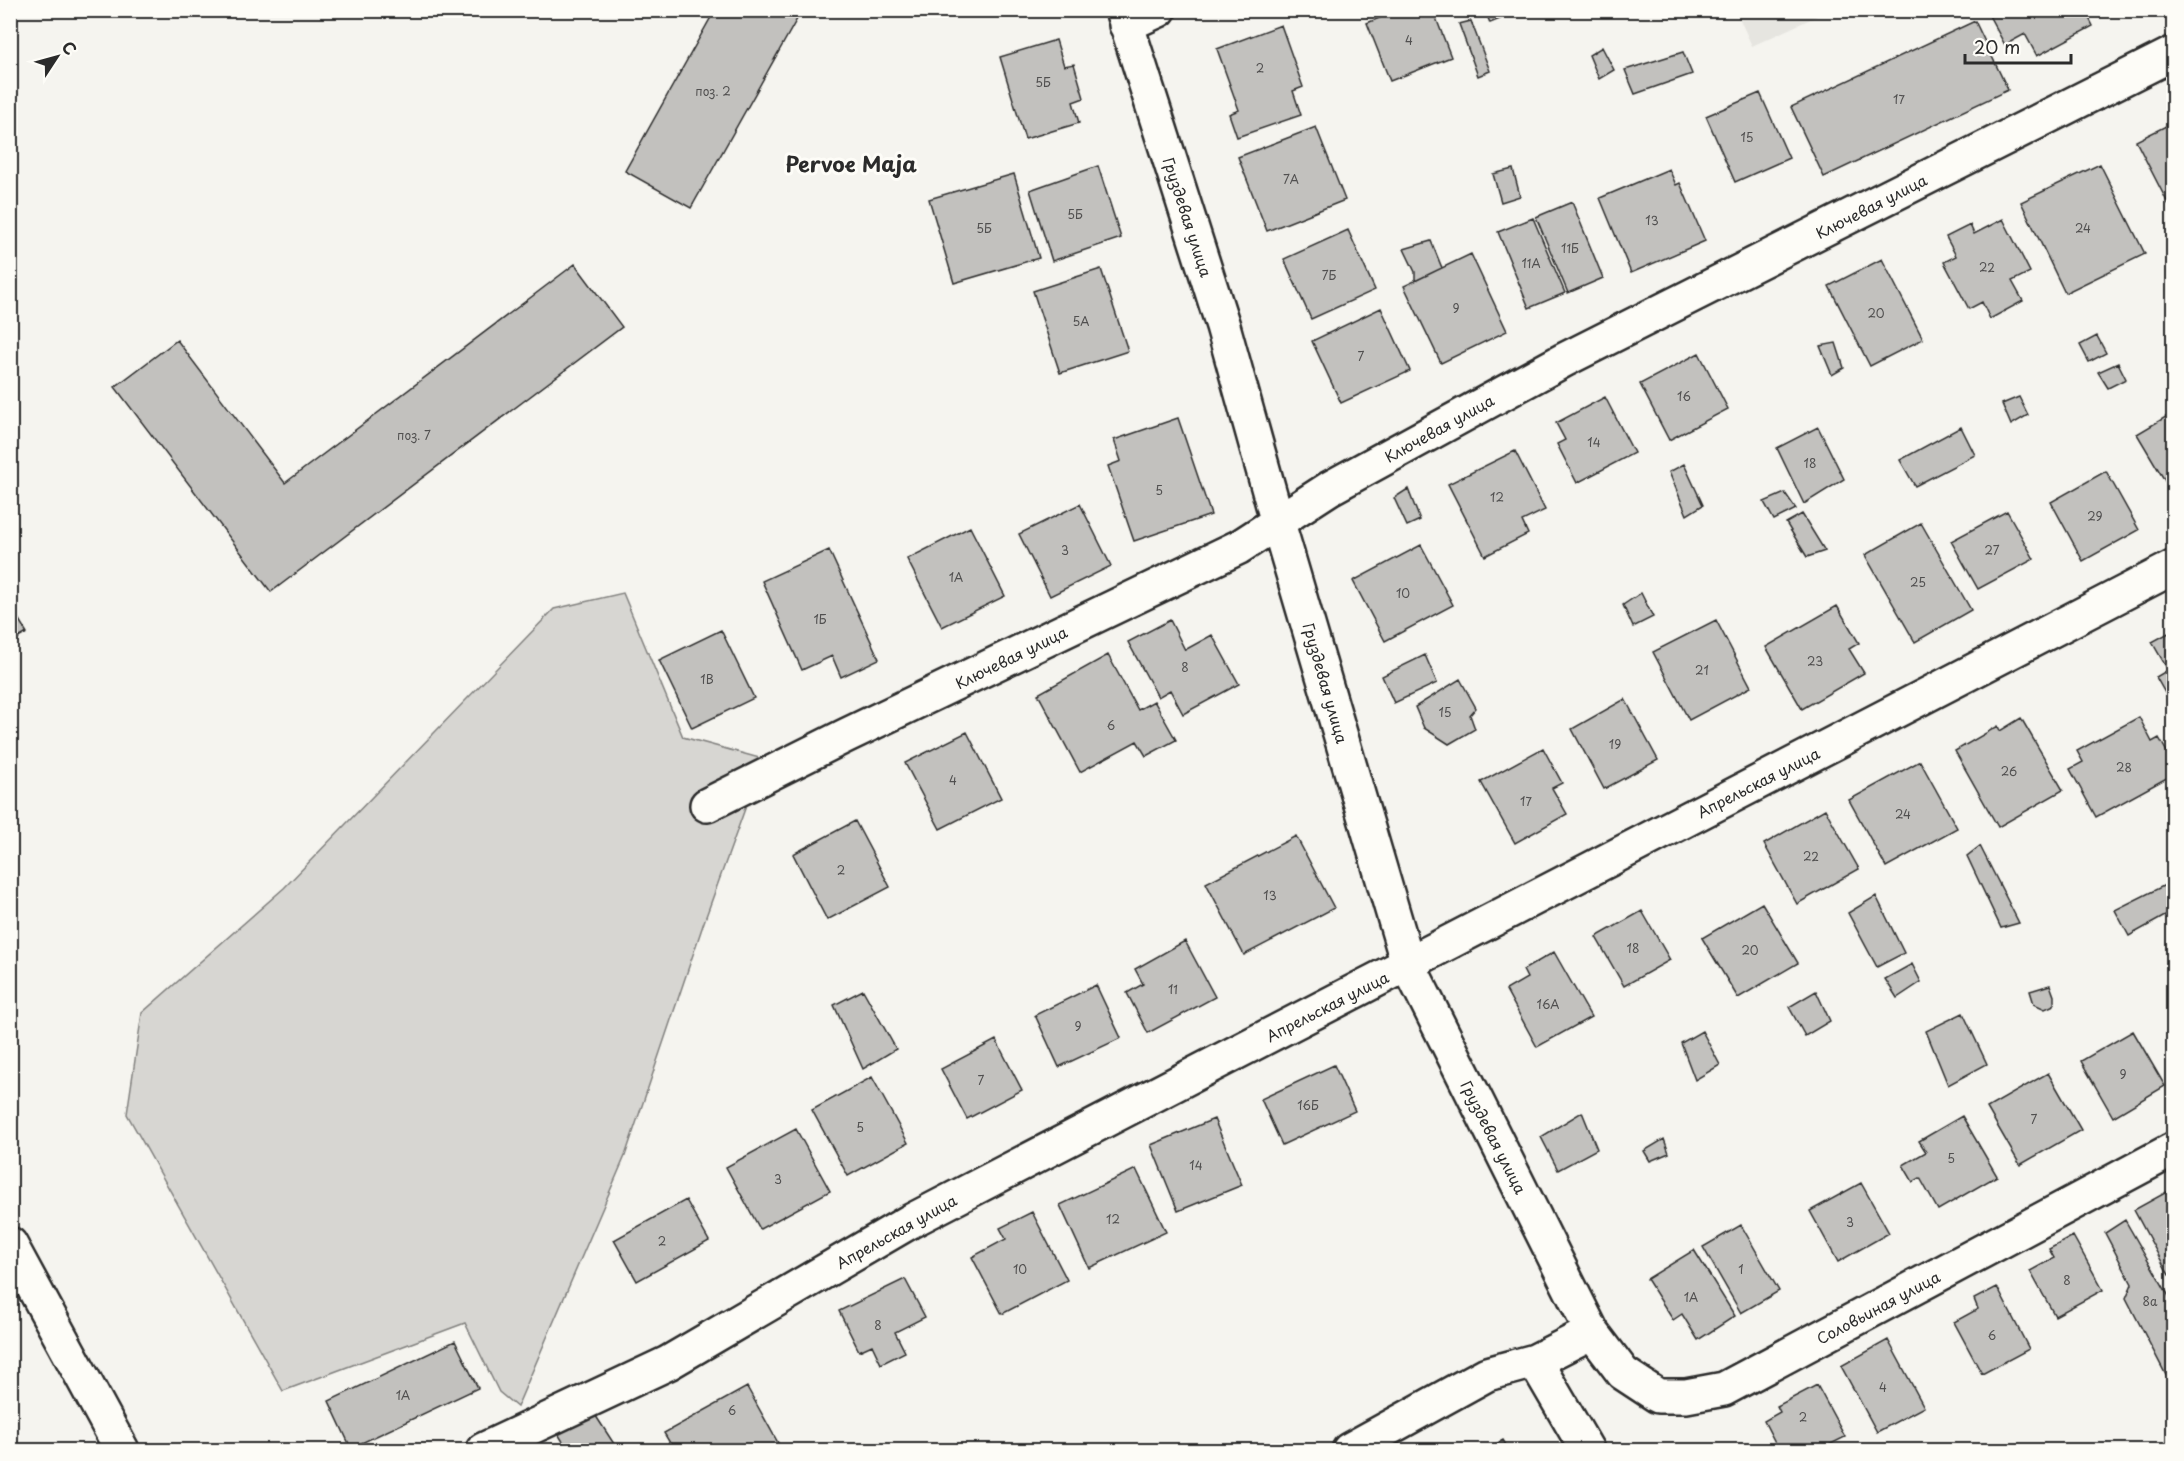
<svg xmlns="http://www.w3.org/2000/svg" width="2184" height="1461" viewBox="0 0 2184 1461" font-family="'Playpen Sans',sans-serif">
<style>
.built{fill:#e6e5e0}
.green{fill:#d7d6d2;stroke:#81807e;stroke-width:1.5}
.building{fill:#c2c1be;stroke:#2b2b2b;stroke-width:1.5}
.lines{fill:none;stroke-linecap:round;stroke-linejoin:round}
.street-casing{stroke:#2b2b2b;stroke-width:38}
.highway-casing{stroke:#2b2b2b;stroke-width:38}
.street{stroke:#fdfcf7;stroke-width:33}
.highway{stroke:#fdfcf7;stroke-width:33}
.labels{text-anchor:middle;dominant-baseline:central;stroke-width:6;stroke-linejoin:round;paint-order:stroke}
.number-label{font-size:12px;fill:#515050}
.street-label{font-size:15px;fill:#2b2b2b;stroke:#fdfcf7}
.district-label{font-size:21px;font-weight:bold;fill:#2b2b2b;stroke:#fdfcf7}
</style>
<rect width="100%" height="100%" fill="#f5f4ef"/>
<filter id="ink" filterUnits="userSpaceOnUse"><feTurbulence type="fractalNoise" baseFrequency=".0167" numOctaves="2"/><feDisplacementMap in="SourceGraphic" scale="12" xChannelSelector="R" yChannelSelector="G"/><feConvolveMatrix kernelMatrix="1 2 1 2 8 2 1 2 1" color-interpolation-filters="sRGB"/></filter>
<g filter="url(#ink)">
<path class="built" d="M1736,11H1828L1752,46Z"/>
<path class="green" d="M623,593L683,737L763,759L704,922L625,1156L517,1407L499,1392L465,1323L283,1391L127,1114L142,1013L284,888L554,609Z"/>
<path class="building" d="M715,10H802L691,208L625,171Z
M1399,10H1433L1451,57L1390,81L1367,23Z
M1485,10H1522L1490,23Z
M1986,10H2085L2093,26L2037,56L2025,34L2005,45Z
M1471,21L1490,71L1478,76L1459,24Z
M1975,21L2008,90L1824,177L1791,107Z
M1281,25L1303,87L1293,91L1301,115L1237,137L1229,114L1239,110L1217,49Z
M1056,40L1064,66L1074,64L1084,98L1073,102L1079,123L1025,139L1000,57Z
M1602,47L1614,70L1599,79L1589,55Z
M1683,52L1692,74L1635,94L1625,70Z
M1760,93L1789,158L1735,182L1706,116Z
M2174,122V215L2136,141Z
M1316,127L1345,200L1267,231L1238,157Z
M2100,164L2145,254L2065,293L2021,202Z
M1098,166L1121,238L1052,261L1030,190Z
M1513,169L1520,196L1501,202L1493,174Z
M1669,169L1676,185L1680,183L1705,241L1631,273L1600,198Z
M1014,174L1039,258L954,283L929,199Z
M1572,202L1603,278L1568,293L1536,217Z
M1533,218L1565,293L1529,308L1498,232Z
M2003,219L2030,272L2012,281L2023,301L1990,319L1982,302L1969,309L1944,262L1956,256L1946,237L1970,225L1974,234Z
M1348,230L1375,290L1311,319L1284,259Z
M1431,241L1442,268L1415,281V272L1404,249Z
M1471,254L1507,331L1441,363L1404,286Z
M1882,259L1923,339L1870,366L1829,286Z
M575,264L622,327L271,592L115,387L177,340L285,483Z
M1101,269L1128,351L1060,373L1033,291Z
M1381,308L1410,371L1341,403L1312,341Z
M2097,336L2106,353L2089,362L2080,345Z
M1836,343L1844,368L1832,375L1820,346Z
M1699,353L1728,409L1669,440L1640,384Z
M2118,363L2126,379L2108,388L2098,372Z
M1605,397L1634,453L1577,483L1557,444L1565,440L1556,423Z
M2019,397L2028,415L2011,425L2002,404Z
M2174,412V496L2137,434Z
M1178,418L1211,515L1134,541L1108,466L1121,461L1114,440Z
M1818,427L1844,479L1804,504L1777,448Z
M1961,427L1975,455L1915,486L1900,460Z
M1515,451L1545,510L1522,521L1528,534L1485,556L1448,484Z
M1684,464L1703,505L1687,515L1669,472Z
M2106,471L2139,530L2083,561L2051,502Z
M1408,489L1420,520L1407,526L1394,498Z
M1785,493L1796,509L1774,520L1764,502Z
M1080,504L1111,566L1050,596L1019,534Z
M2007,511L2034,559L1978,589L1951,541Z
M1802,514L1825,551L1807,557L1786,523Z
M1921,523L1971,610L1915,642L1865,555Z
M970,527L1005,596L942,627L907,559Z
M1421,545L1453,605L1385,641L1353,581Z
M829,550L879,659L841,677L832,656L802,670L762,581Z
M1641,593L1653,617L1633,627L1623,605Z
M10,605L27,633L10,643Z
M1837,606L1859,643L1849,649L1864,673L1802,709L1766,647Z
M1170,620L1185,650L1212,635L1239,684L1183,714L1170,690L1158,697L1128,642Z
M1716,620L1751,687L1689,720L1653,652Z
M721,630L754,698L692,728L659,660Z
M2174,630V706L2173,707L2156,677L2168,670L2152,642Z
M1108,655L1138,710L1154,701L1176,740L1146,756L1137,741L1080,772L1038,694Z
M1425,655L1437,683L1394,703L1382,676Z
M1460,679L1476,708L1470,715L1475,729L1449,744L1424,728L1415,707Z
M1625,699L1658,760L1604,789L1572,729Z
M2139,717L2152,742L2159,738L2174,764V774L2096,817L2070,769L2083,762L2077,751Z
M2021,718L2063,790L1998,827L1955,751L1998,726L2000,731Z
M967,732L1001,798L940,829L905,763Z
M1543,748L1562,783L1552,788L1567,814L1515,843L1481,782Z
M1920,761L1957,828L1886,867L1849,800Z
M1825,809L1859,869L1797,904L1764,844Z
M855,821L890,887L827,920L793,854Z
M1296,836L1334,908L1244,955L1206,883Z
M1980,846L2019,923L2001,928L1967,856Z
M2171,882L2174,887V911L2129,936L2115,910Z
M1876,896L1904,953L1877,967L1848,913Z
M1762,903L1798,963L1738,998L1702,938Z
M1642,911L1670,960L1624,986L1596,937Z
M1185,941L1215,997L1148,1033L1127,993L1143,984L1135,969Z
M1554,952L1591,1017L1537,1047L1506,990L1527,978L1523,970Z
M1912,964L1921,982L1897,998L1885,979Z
M1096,985L1121,1038L1059,1067L1035,1015Z
M2050,985L2054,996V1005L2045,1009L2034,1004L2030,991Z
M863,990L896,1049L863,1069L834,1005Z
M1816,991L1830,1021L1805,1036L1789,1007Z
M1963,1013L1987,1064L1948,1085L1926,1031Z
M1702,1031L1720,1065L1695,1080L1681,1043Z
M2133,1031L2165,1086L2113,1117L2081,1061Z
M996,1040L1022,1090L967,1119L941,1069Z
M1334,1065L1355,1111L1282,1145L1261,1099Z
M2048,1073L2081,1130L2020,1165L1987,1108Z
M872,1077L908,1143L848,1176L812,1110Z
M1582,1112L1597,1149L1558,1170L1541,1137Z
M1962,1116L1997,1176L1938,1210L1920,1178L1913,1182L1903,1165L1926,1152L1919,1141Z
M1214,1119L1242,1185L1178,1211L1151,1145Z
M796,1129L830,1191L760,1229L726,1167Z
M1664,1139L1669,1153L1650,1161L1644,1151Z
M1136,1169L1166,1232L1089,1268L1060,1205Z
M1861,1183L1889,1233L1838,1262L1810,1211Z
M2174,1188V1272L2169,1275L2134,1210Z
M686,1200L709,1241L637,1281L614,1240Z
M1032,1212L1067,1280L1002,1314L972,1257L1006,1239L1000,1228Z
M2125,1220L2174,1305V1375L2167,1377L2126,1298L2132,1284L2105,1233Z
M1741,1225L1779,1291L1741,1313L1703,1247Z
M2073,1236L2103,1290L2055,1316L2030,1271L2054,1258L2049,1249Z
M1694,1250L1735,1316L1698,1340L1682,1314L1673,1320L1647,1279Z
M905,1279L925,1317L895,1332L905,1352L881,1364L872,1345L859,1351L839,1311Z
M1997,1287L2029,1349L1982,1374L1954,1322L1978,1309L1974,1299Z
M1888,1340L1924,1407L1877,1432L1841,1366Z
M455,1341L478,1388L351,1448L329,1401Z
M1817,1385L1845,1437L1819,1450H1779L1764,1421L1780,1412L1777,1406Z
M747,1387L782,1450H674L664,1433Z
M592,1410L618,1450H568L557,1432Z
M1503,1440L1509,1450H1485Z"/>
<g class="lines">
<g class="street-casing">
<path id="street" d="M1122,10L1223,326L1278,523L1408,964L1592,1332L1623,1373L1658,1396H1686L1724,1389L2174,1149
M1126,25L1159,10
M707,805L845,736L1239,547L1330,488L1564,360L2174,53
M1535,1361L1587,1450
M483,1450L668,1363L909,1222L2174,567
M1349,1450L1487,1374L1535,1361L1592,1332"/>
</g>
<g class="highway-casing">
<path id="highway" d="M10,1244L122,1450"/>
</g>
<use href="#street" class="street"/>
<use href="#highway" class="highway"/>
</g>
</g>
<g class="labels">
<g class="number-label">
<text x="1409" y="40">4</text>
<text x="1260" y="68">2</text>
<text x="1043" y="82">5Б</text>
<text x="713" y="91">поз. 2</text>
<text x="1899" y="99">17</text>
<text x="1747" y="137">15</text>
<text x="1291" y="179">7А</text>
<text x="1075" y="214">5Б</text>
<text x="1652" y="220">13</text>
<text x="984" y="228">5Б</text>
<text x="2083" y="228">24</text>
<text x="1570" y="248">11Б</text>
<text x="1531" y="263">11А</text>
<text x="1987" y="267">22</text>
<text x="1329" y="275">7Б</text>
<text x="1456" y="308">9</text>
<text x="1876" y="313">20</text>
<text x="1081" y="321">5А</text>
<text x="1361" y="356">7</text>
<text x="1684" y="396">16</text>
<text x="414" y="435">поз. 7</text>
<text x="1594" y="442">14</text>
<text x="1810" y="463">18</text>
<text x="1159" y="490">5</text>
<text x="1497" y="497">12</text>
<text x="2095" y="516">29</text>
<text x="1065" y="550">3</text>
<text x="1992" y="550">27</text>
<text x="956" y="577">1А</text>
<text x="1918" y="582">25</text>
<text x="1403" y="593">10</text>
<text x="820" y="619">1Б</text>
<text x="1815" y="661">23</text>
<text x="1185" y="667">8</text>
<text x="1702" y="670">21</text>
<text x="707" y="679">1В</text>
<text x="1445" y="712">15</text>
<text x="1111" y="725">6</text>
<text x="1615" y="744">19</text>
<text x="2124" y="767">28</text>
<text x="2009" y="771">26</text>
<text x="953" y="780">4</text>
<text x="1526" y="801">17</text>
<text x="1903" y="814">24</text>
<text x="1811" y="856">22</text>
<text x="841" y="870">2</text>
<text x="1270" y="895">13</text>
<text x="1633" y="948">18</text>
<text x="1750" y="950">20</text>
<text x="1173" y="989">11</text>
<text x="1548" y="1004">16А</text>
<text x="1078" y="1026">9</text>
<text x="2123" y="1074">9</text>
<text x="981" y="1080">7</text>
<text x="1308" y="1105">16Б</text>
<text x="2034" y="1119">7</text>
<text x="860" y="1127">5</text>
<text x="1951" y="1158">5</text>
<text x="1196" y="1165">14</text>
<text x="778" y="1179">3</text>
<text x="1113" y="1219">12</text>
<text x="1850" y="1222">3</text>
<text x="662" y="1241">2</text>
<text x="1020" y="1269">10</text>
<text x="1741" y="1269">1</text>
<text x="2067" y="1280">8</text>
<text x="1691" y="1297">1А</text>
<text x="2150" y="1301">8а</text>
<text x="878" y="1325">8</text>
<text x="1992" y="1335">6</text>
<text x="1883" y="1387">4</text>
<text x="403" y="1395">1А</text>
<text x="732" y="1410">6</text>
<text x="1803" y="1417">2</text>
</g>
<g class="street-label">
<text transform="translate(1871 206) rotate(-27)">Ключевая улица</text>
<text transform="translate(1188 217) rotate(72)">Груздевая улица</text>
<text transform="translate(1439 428) rotate(-29)">Ключевая улица</text>
<text transform="translate(1011 657) rotate(-26)">Ключевая улица</text>
<text transform="translate(1326 683) rotate(74)">Груздевая улица</text>
<text transform="translate(1758 782) rotate(-27)">Апрельская улица</text>
<text transform="translate(1327 1006) rotate(-27)">Апрельская улица</text>
<text transform="translate(1494 1137) rotate(63)">Груздевая улица</text>
<text transform="translate(896 1231) rotate(-29)">Апрельская улица</text>
<text transform="translate(1878 1307) rotate(-28)">Соловьиная улица</text>
</g>
<g class="district-label">
<text x="851" y="163">Pervoe Maja</text>
</g>
</g>
<rect width="2184" height="1461" fill="none" stroke="#fdfcf7" stroke-width="36"/>
<rect x="18" y="18" width="2148" height="1425" fill="none" stroke="#2b2b2b" stroke-width="2" filter="url(#ink)"/>
<g transform="translate(57 57) rotate(54)" stroke="#fdfcf7" stroke-width="4.5" paint-order="stroke">
<path d="M0-4.5L10 22L0 15L-10 22Z" fill="#2b2b2b"/>
<text y="-9" font-size="16" font-weight="bold" text-anchor="middle" fill="#2b2b2b">С</text>
</g>
<path d="M1965 54v9h106v-9" fill="none" stroke="#2b2b2b" stroke-width="3"/>
<text x="1974" y="54" font-size="18" fill="#2b2b2b" stroke="#fdfcf7" stroke-width="4.5" paint-order="stroke">20 m</text>
</svg>
